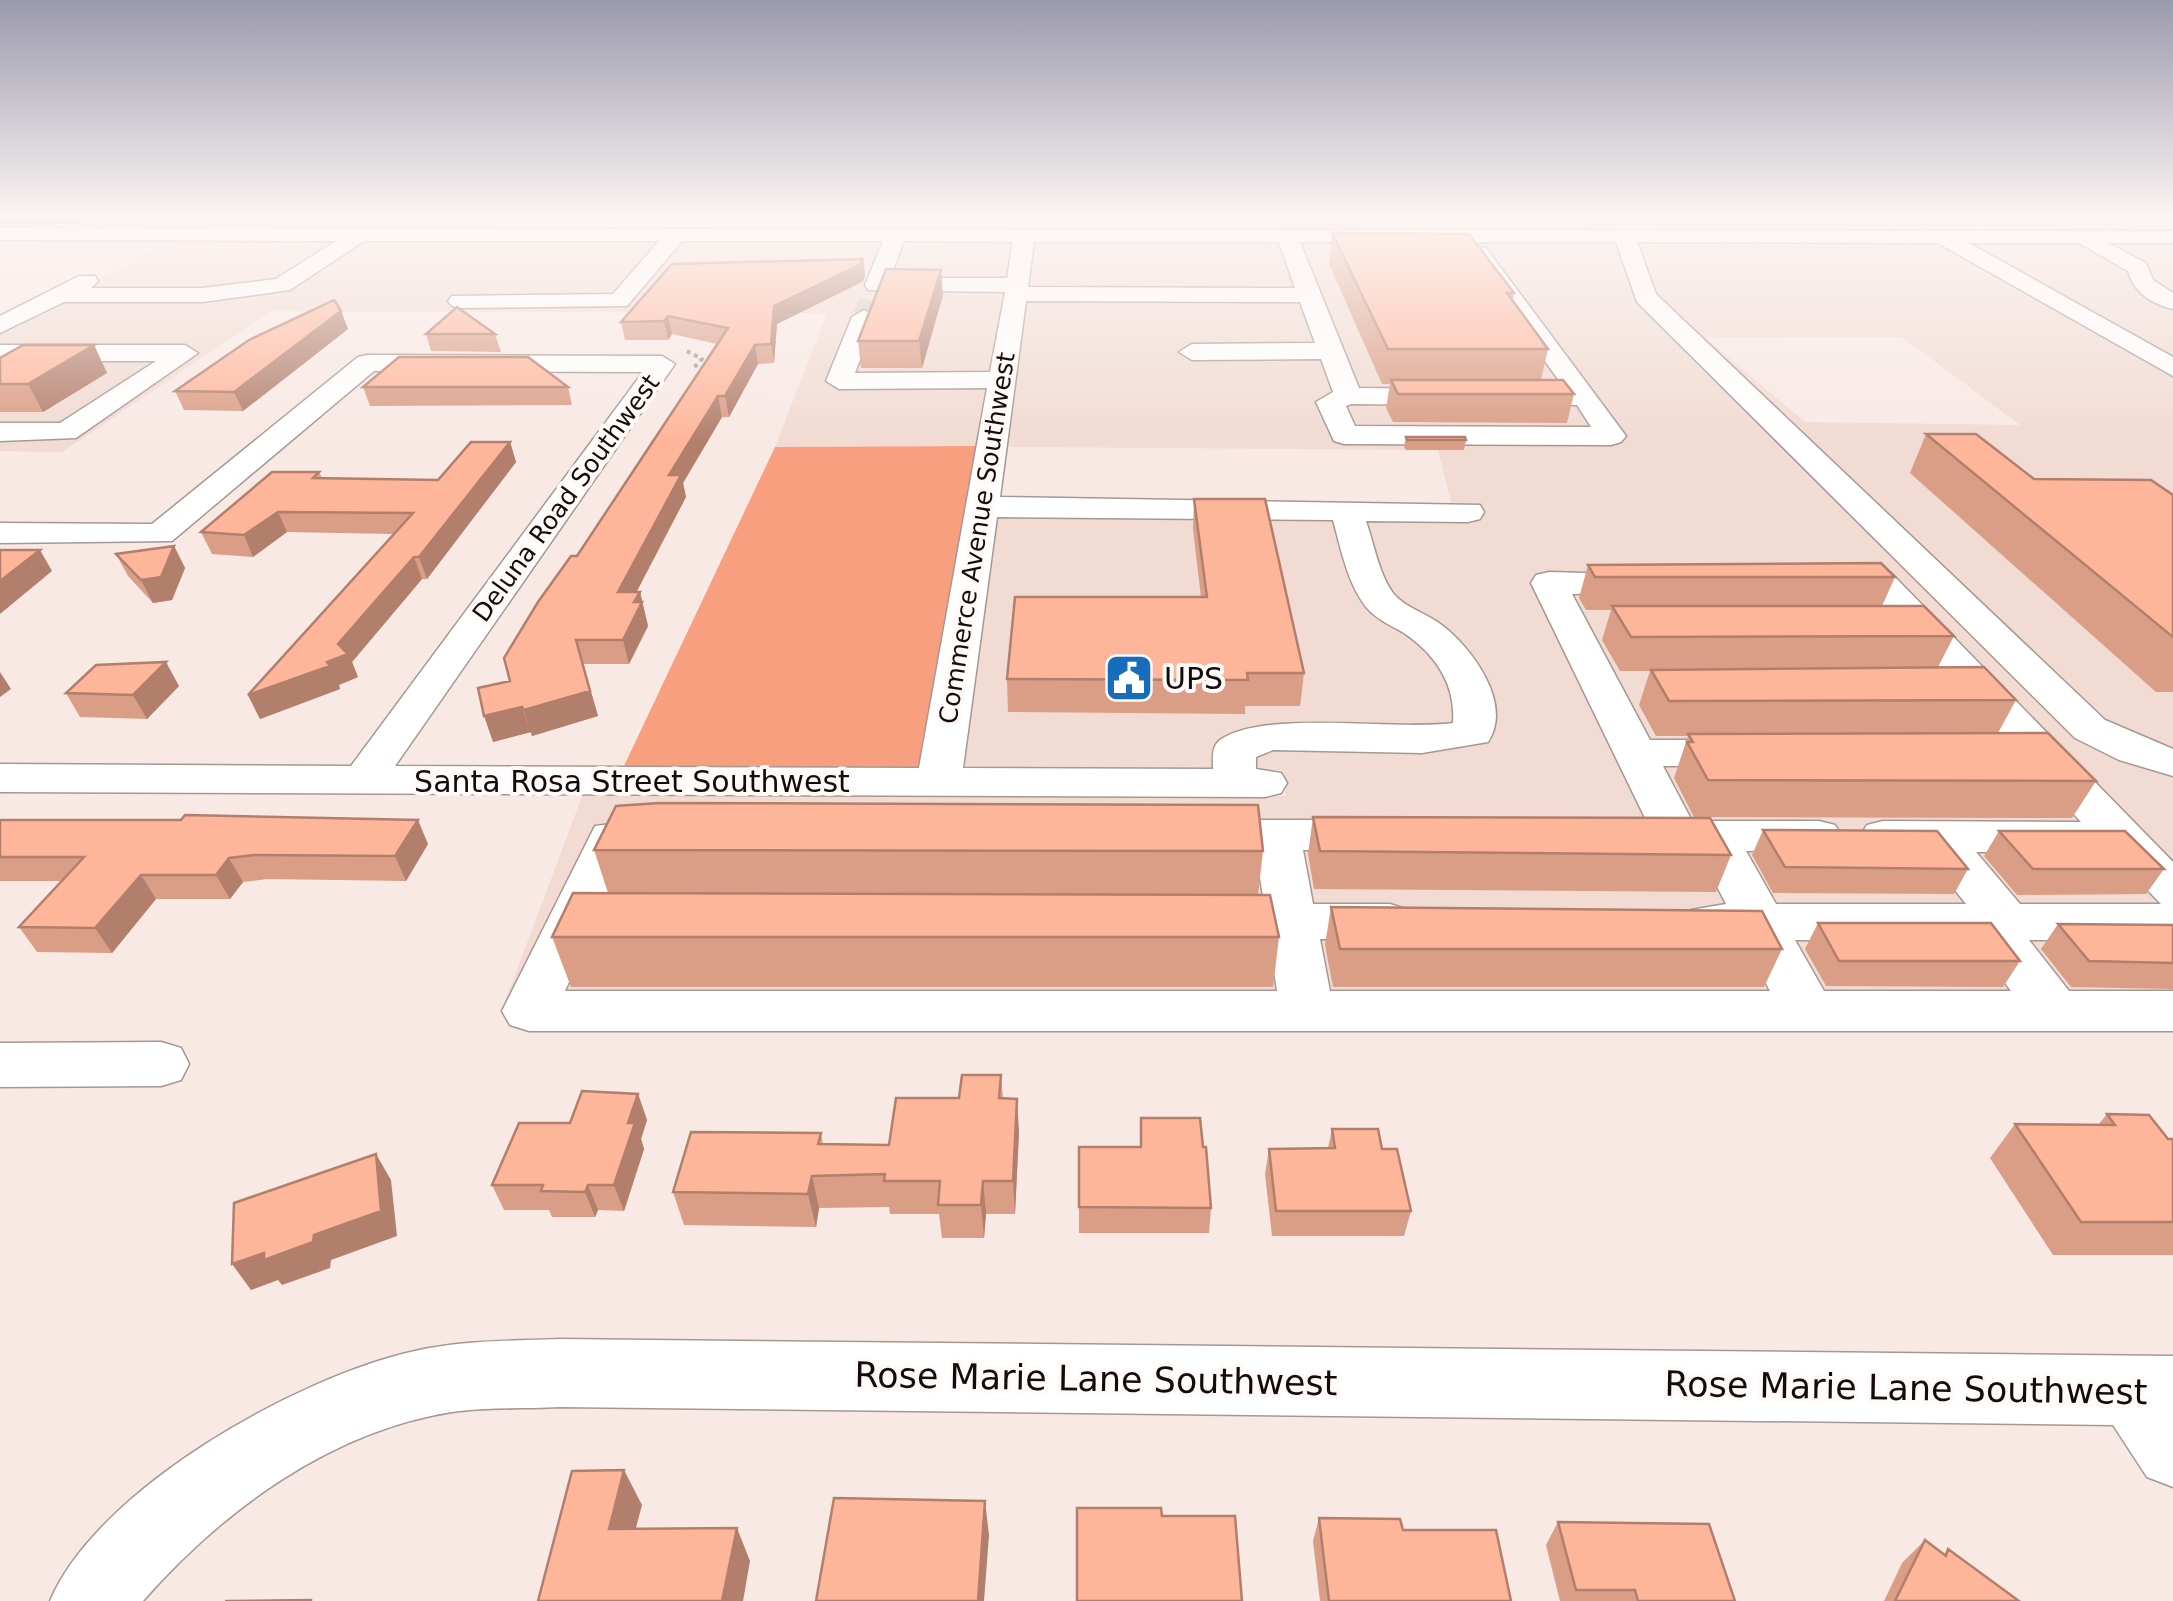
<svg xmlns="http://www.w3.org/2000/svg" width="2173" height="1601" viewBox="0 0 2173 1601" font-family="'DejaVu Sans',sans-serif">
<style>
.built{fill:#f1dbd3;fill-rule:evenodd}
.forest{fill:#f89f7f}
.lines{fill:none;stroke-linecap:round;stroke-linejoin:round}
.minor-tunnel{stroke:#d6c8c4;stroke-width:22;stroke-dasharray:22 11;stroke-linecap:butt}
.minor-casing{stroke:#a59893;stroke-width:3}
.path{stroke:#a49995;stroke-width:4;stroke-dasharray:4 4;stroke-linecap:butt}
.minor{fill:#fff;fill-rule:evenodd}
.wall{fill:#da9d85}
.shaded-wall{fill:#b27f6c}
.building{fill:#feb69b;stroke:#b27f6c;stroke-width:2.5}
.labels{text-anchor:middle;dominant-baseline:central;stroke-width:8;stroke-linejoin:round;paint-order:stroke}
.far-street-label{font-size:25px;fill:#120d0c;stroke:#fff9f7}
.poi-label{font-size:30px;fill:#120d0c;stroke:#fff9f7;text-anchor:start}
.street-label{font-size:30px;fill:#120d0c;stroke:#fff9f7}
.near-street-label{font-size:35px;fill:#120d0c;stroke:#fff9f7}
</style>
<rect width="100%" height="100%" fill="#f8e9e4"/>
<path class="built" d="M214,219H608L596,232L192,231Z
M181,237L1016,238L979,446L775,447L827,313L272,311L62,452L0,451V331Z
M1033,238L2173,240V1016L503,1007L583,794L1286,796L1281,770L960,769L997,498L1452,506L1438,450L1004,447ZM1705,337H1902L2020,425L1805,422Z"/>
<path class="forest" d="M979,446L923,769L623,768L775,447Z"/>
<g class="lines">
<path class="minor-tunnel" d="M864,317L870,301"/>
<g class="minor-casing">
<path id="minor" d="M0,228L2173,231V243H2108L2146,263L2153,280L2173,293V309C2152,304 2134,293 2128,271L2079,243H1969L2173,357V376L1938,243L1637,242L1656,294L2105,720L2173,749V776L2119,760L2075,738L1637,302L1616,242H1300L1359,388L1450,389L1464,397L1450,405L1351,404L1346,406L1355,426L1591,427L1577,405H1514L1500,397L1514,389H1565L1467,253L1478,247L1486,248L1626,436L1621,442L1611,445L1344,444L1334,441L1316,402L1333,392L1321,359L1192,360L1179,352L1192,344L1315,343L1300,302L1026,301L1000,497L1480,505L1484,512L1480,519L1468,522L1366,521C1374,544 1379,574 1393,593C1404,607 1425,613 1439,623C1470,645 1514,703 1488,742L1422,753L1273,750L1256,757V769L1281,773L1287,783L1281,793L1265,797L0,792V764L351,766L643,372L374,371L172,541L0,543V523L152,524L358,357L367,355L662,356L675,364L395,766L919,768L987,388L839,389L826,381L852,317L864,310L876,317L855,373L990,372L1005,292L868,290L865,285L883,241H682L627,306L460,308L452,306L448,301L452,296L613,294L659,241H364L290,290L202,302H64L0,333V316L79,276H95L98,281L91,288H202L276,279L336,241L0,240ZM904,241L1013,242L1007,278H890ZM1034,242H1279L1295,288L1028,287ZM997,517L1333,520C1341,549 1347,582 1366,607C1376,619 1390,625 1404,633C1435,654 1456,684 1453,723C1394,731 1265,709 1220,740C1211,747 1213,759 1213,769L963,768Z
M0,345H185L198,353L76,438L0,441V423H60L156,361H0Z
M1878,570L1891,573L2173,862V940H2029L2069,991H2173V1031H529L510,1025L502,1011L595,826L644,820L660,824L667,835L660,846L628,851L604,904L618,909L625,921L618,933L588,939L565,991H1277L1269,939H1214L1196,933L1189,921L1196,909L1214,903L1264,904L1256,850H1203L1187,846L1180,835L1187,824L1203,820H1369L1385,824L1392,835L1385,846L1369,850H1303L1313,904H1390L1408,910L1415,922L1408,934L1390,940L1320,939L1330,991H1770L1744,940H1709L1691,934L1684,922L1691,910L1726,904L1699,851H1658L1642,847L1635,836L1642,825L1648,824L1531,583L1536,575L1549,572L1657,575L1662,583L1657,591L1572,594L1650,740H1744L1759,744L1765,753L1759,762L1744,766H1663L1692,821H1819L1835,825L1842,836L1835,847L1819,851H1746L1776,904H1966L1924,851H1883L1867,847L1860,836L1867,825L1883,821L2081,822L1869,592L1820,590L1815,582L1820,574ZM1976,852H2110L2161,904H2020ZM1795,940H1974L2011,991H1824Z
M161,1042L181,1048L189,1064L181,1080L161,1086L0,1087V1043Z
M560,1339L2173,1356V1487L2147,1477L2113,1425L560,1407C524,1409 488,1407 452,1412C331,1431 223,1510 143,1601H50C97,1489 299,1376 415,1351C463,1340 511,1341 560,1339Z"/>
</g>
<path class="path" d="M687,351L702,359L692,370"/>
<use href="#minor" class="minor"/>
</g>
<path class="wall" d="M0,219H89L78,224H0Z
M1332,233L1514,293L1513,301L1548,349L1541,380L1574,394L1567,423L1393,422L1386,408L1390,384H1382L1329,264Z
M863,259L865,276L862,282L777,324L774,363L758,364L729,417H722L683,483L686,497L636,592H640L648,626L629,664H583L598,716L532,736L531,732L493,742L510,681L577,556L717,344L672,334L668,340H625L621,322Z
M943,295L922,368H861L858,341Z
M341,311L348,329L243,411L184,410L175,391Z
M426,334H495L501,352L431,351Z
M94,345L107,373L43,412H0V358Z
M363,387H568L572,405L370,406Z
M1926,434L2034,479L2173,495V692H2156L1910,473Z
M1406,437L1466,440L1464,450H1406L1404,447Z
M510,442L516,462L427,579H422L352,662L358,677L339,685L340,689L260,719L248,695L394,534L287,532L253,557L212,554L201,532L319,472L322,478L438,480Z
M1194,499L1304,673L1300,706H1245V714L1008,712L1007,679L1201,597L1193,529Z
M174,546L185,568L172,600L153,603L128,576L116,554Z
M1588,565L1895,577L1882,606L1954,636L1938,667L2016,700L1998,733L2096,781L2072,818L1694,817L1674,778L1688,736H1656L1639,705L1650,671H1620L1602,640L1611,610H1586L1579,598Z
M179,686L147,719L80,717L66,693Z
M1313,817L1731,855L1716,892L1314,889L1308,854Z
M0,820L428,844L406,881L267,879L243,882L230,899H156L112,953L37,952L19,927L61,881H0Z
M1763,830L1968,869L1954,894L1773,893L1752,855Z
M1999,831L2164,869L2146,894L2017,895L1984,856Z
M594,850L1263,851L1258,895L1279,937L1273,987H571L552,937L608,893Z
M1331,907L1782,949L1764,987H1333L1325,945Z
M1818,923L2020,961L2003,987L1826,986L1805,949Z
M2058,924L2173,925V989L2071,987L2041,949Z
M1001,1075L1003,1098L1019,1132L1015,1214H986L984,1238H942L939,1214H890L889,1207L819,1208L816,1227L684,1225L673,1192L821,1133L823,1144L889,1145L959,1098Z
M638,1094L647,1120L641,1139L644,1149L624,1211L598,1210L595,1217H552L549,1210H504L492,1185L570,1123Z
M2107,1114L2168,1139H2173V1255H2053L1990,1158L2015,1124L2098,1125Z
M1141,1118L1203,1147L1211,1208L1209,1233H1079V1147H1140Z
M1332,1129L1382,1149L1411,1211L1404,1236H1272L1265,1174L1269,1149L1328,1148Z
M1319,1518L1403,1530L1511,1601H1320L1313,1541Z
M1558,1522L1735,1601H1560L1546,1545Z
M1925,1540L1944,1554L1948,1549L2019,1601H1884L1902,1563Z"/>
<path class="shaded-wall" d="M76,219H89L78,224Z
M863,259L865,276L862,282L777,324L774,363L771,344L774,306Z
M941,270L943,295L922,368L919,341Z
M341,311L348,329L243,411L234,392Z
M668,316L672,334L668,340L664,321Z
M94,345L107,373L43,412L28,384Z
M755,345L758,364L729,417L725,396Z
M718,396L722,417L683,483L686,497L624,616L618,592L669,475Z
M510,442L516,462L427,579L419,557Z
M278,512L287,532L253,557L244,535Z
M174,546L185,568L172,600L153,603L141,580Z
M40,550L52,571L0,614V581Z
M414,557L422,579L352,662L358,677L339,685L340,689L260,719L248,695L327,662L338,644Z
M640,592L648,626L629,664L623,640L634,602Z
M166,662L179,686L147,719L133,695Z
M583,664L598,716L532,736L524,710Z
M0,672L11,689L0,697Z
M522,707L531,732L493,742L484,716Z
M418,820L428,844L406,881L395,856Z
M229,858L243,882L230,899L216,875Z
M141,875L156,899L112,953L95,928Z
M638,1094L647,1120L641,1139L644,1149L624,1211L614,1185L628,1123Z
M1017,1099L1019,1132L1015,1214L1013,1181Z
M376,1154L391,1180L397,1236L331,1260L330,1268L282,1285L278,1280L251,1290L232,1264L314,1235Z
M812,1176L819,1208L816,1227L808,1194Z
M983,1181L986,1214L984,1238L981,1205Z
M588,1185L598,1210L595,1217L585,1192Z
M624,1470L642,1505L627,1562L609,1529Z
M985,1501L989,1535L984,1601H978Z
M737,1528L750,1561L743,1601H722Z"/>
<path class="building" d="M1332,233L1469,234L1514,293H1507L1548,349H1388Z
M863,259L860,265L774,306L771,344L755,345L725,396H718L669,475H681L618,592H640L634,602H642L623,640H576L590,691L524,710L522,707L484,716L478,688L510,681L504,658L538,602L571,556H577L728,328L668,316L664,321L621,322L672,264Z
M886,269L941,270L919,341H858Z
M334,300L341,311L234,392L175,391L249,340Z
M457,307L495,334H426Z
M23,345H94L28,384H0V358Z
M399,357H528L568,387H363Z
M1391,380H1563L1574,394H1398Z
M1926,434H1976L2034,479L2151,480L2173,495V637Z
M1406,437H1465L1466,440H1407Z
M471,442H510L419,557H414L338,644L348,654L327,662L330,666L248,695L413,513L278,512L244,535L201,532L272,472H319L313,478L438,480Z
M1194,499H1265L1304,673H1247L1248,680L1007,679L1015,597H1207Z
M174,546L161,577L141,580L116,554Z
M0,550H40L0,581Z
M1881,563L1895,577H1595L1588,565Z
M1612,606H1924L1954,636L1631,637Z
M166,662L133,695L66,693L96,665Z
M1984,667L2016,700L1669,701L1651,670Z
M2048,733L2096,781L1708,780L1687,742H1693L1688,734Z
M659,803L1258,805L1263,851L594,850L616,806Z
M185,815L418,820L395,856L254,855L229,858L216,875H141L95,928L19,927L84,857H0V820H181Z
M1313,817L1710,818L1731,855L1320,851Z
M1763,830L1937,831L1968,869L1785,867Z
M1999,831H2125L2164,869H2033Z
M573,893L1270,895L1279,937H552Z
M1331,907L1762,911L1782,949H1340Z
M1818,923H1991L2020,961H1839Z
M2058,924L2173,925V963L2089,961Z
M962,1075H1001L999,1098L1017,1099L1013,1181H983L981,1205H938L940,1181H884L885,1174L812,1176L808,1194L673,1192L691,1132L821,1133L818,1144L889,1145L896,1098H959Z
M582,1091L638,1094L628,1123H635L614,1185H588L585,1192L541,1191L543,1185H492L519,1123H570Z
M2107,1114L2149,1115L2168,1139H2173V1222H2081L2015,1124L2115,1125Z
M1141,1118H1200L1203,1147H1206L1211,1208L1079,1207V1147H1141Z
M1332,1129H1378L1382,1149H1397L1411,1211H1276L1269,1149L1335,1148Z
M376,1154L381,1211L314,1235L313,1242L264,1260V1253L232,1264L234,1203Z
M624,1470L609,1529L737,1528L722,1601H538L572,1471Z
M834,1498L985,1501L978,1601H816Z
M1077,1508H1161L1162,1516H1235L1242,1601H1077Z
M1319,1518L1400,1519L1403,1530H1496L1511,1601H1329Z
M1558,1522L1709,1524L1735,1601H1638L1635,1590H1576Z
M1925,1540L1946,1556L1948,1549L2019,1601H1895Z
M311,1600V1601H225Z"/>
<linearGradient id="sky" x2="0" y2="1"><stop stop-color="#9b9aad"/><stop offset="0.49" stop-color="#fcf5f3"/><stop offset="1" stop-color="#fcf5f3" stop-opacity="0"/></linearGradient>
<rect width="2173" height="443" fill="url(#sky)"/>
<defs>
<g id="civic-square" transform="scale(2.5)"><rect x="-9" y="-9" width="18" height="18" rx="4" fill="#166dbb" stroke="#fff9f7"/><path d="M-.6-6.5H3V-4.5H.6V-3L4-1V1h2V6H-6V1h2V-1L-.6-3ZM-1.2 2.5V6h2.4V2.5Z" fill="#fff"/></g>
</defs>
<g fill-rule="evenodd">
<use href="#civic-square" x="1129" y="678"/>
</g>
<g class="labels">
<g class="far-street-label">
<text transform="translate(566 498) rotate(-54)">Deluna Road Southwest</text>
<text transform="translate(977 538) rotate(-81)">Commerce Avenue Southwest</text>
</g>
<g class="poi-label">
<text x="1164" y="678">UPS</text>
</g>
<g class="street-label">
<text x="632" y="781">Santa Rosa Street Southwest</text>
</g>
<g class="near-street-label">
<text transform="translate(1096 1379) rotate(1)">Rose Marie Lane Southwest</text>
<text transform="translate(1906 1388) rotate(1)">Rose Marie Lane Southwest</text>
</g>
</g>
</svg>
